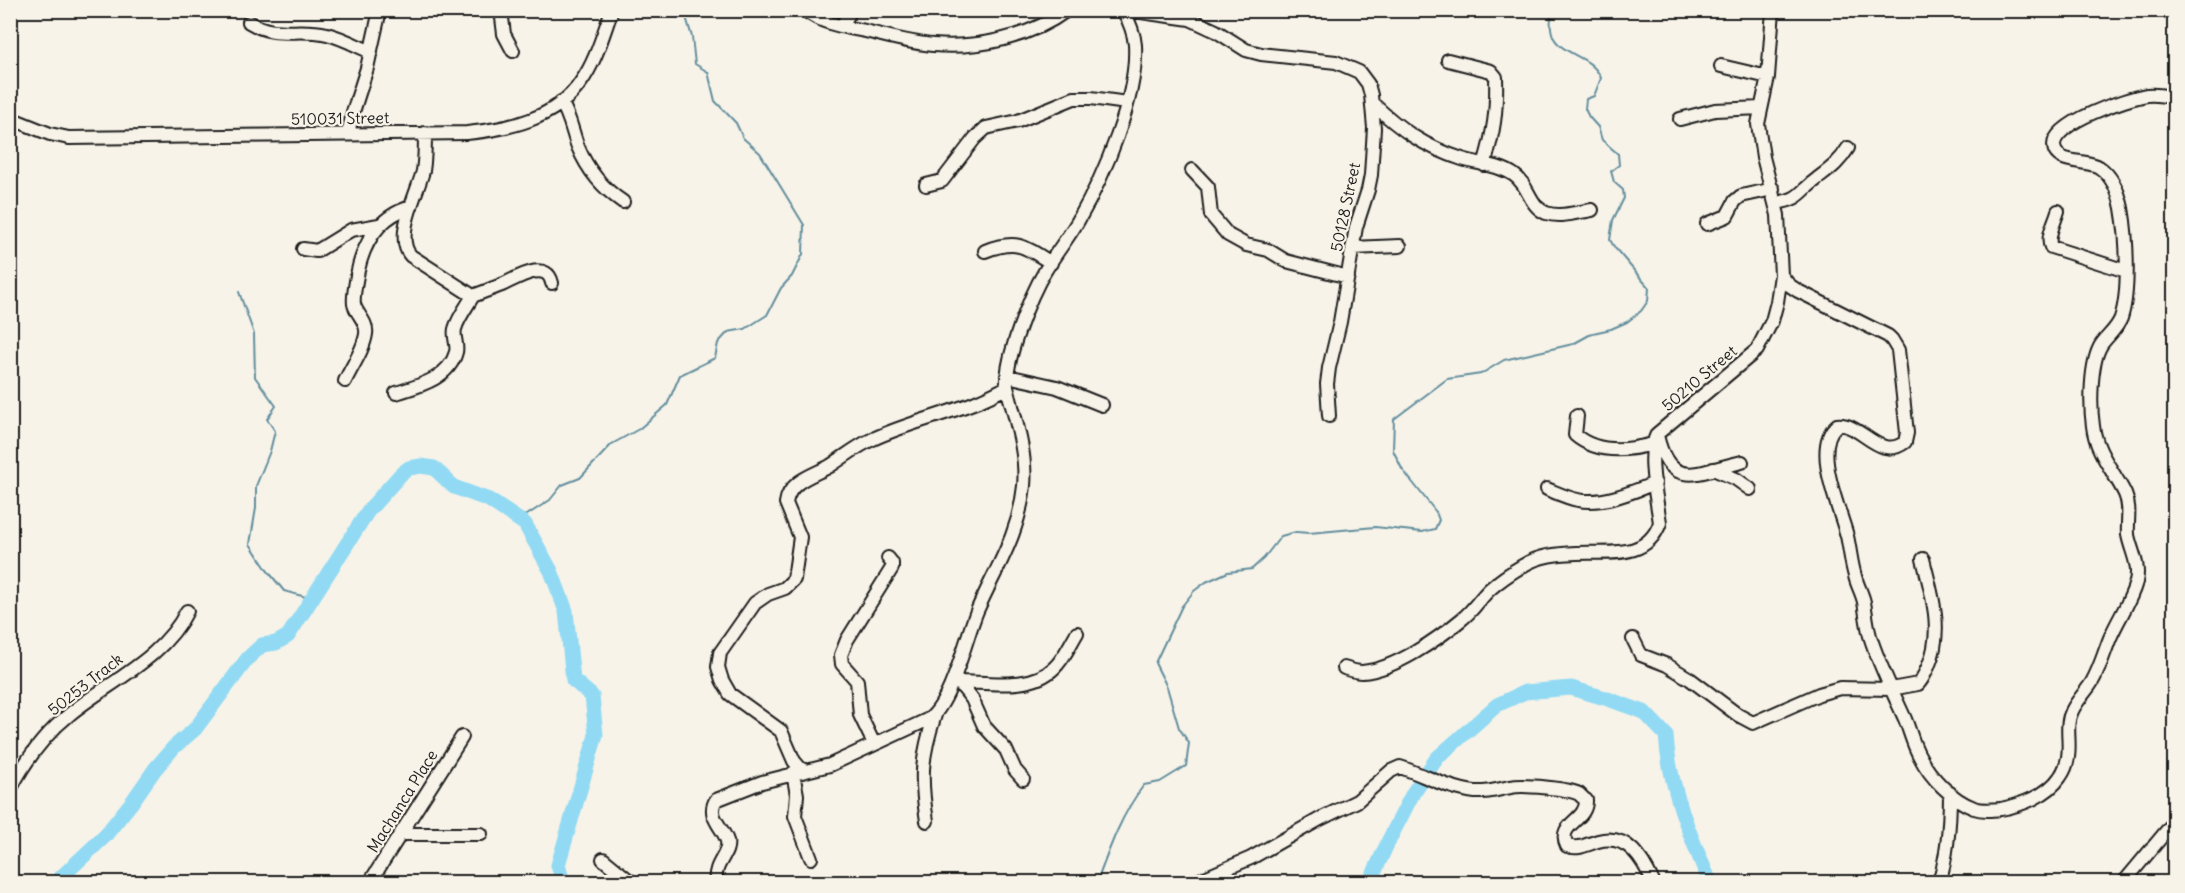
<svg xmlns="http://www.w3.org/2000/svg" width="2185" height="893" viewBox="0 0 2185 893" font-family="Delius,sans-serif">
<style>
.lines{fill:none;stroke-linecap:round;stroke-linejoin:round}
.stream{stroke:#638e9e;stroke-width:2}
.river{stroke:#92daf4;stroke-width:15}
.minor-casing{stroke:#1c1c1c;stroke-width:16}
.minor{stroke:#f7f3e8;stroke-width:12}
.labels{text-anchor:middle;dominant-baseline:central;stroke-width:4.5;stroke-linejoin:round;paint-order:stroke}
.street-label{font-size:16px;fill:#1c1c1c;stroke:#f7f3e8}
</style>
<rect width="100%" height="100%" fill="#f7f3e8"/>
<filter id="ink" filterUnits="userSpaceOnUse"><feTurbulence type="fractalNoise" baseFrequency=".0167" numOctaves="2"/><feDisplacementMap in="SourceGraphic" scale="12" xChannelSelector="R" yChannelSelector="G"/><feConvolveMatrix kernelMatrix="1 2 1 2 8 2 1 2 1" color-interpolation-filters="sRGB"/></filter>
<g filter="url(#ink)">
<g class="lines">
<path class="stream" d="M239,292L254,334L255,377L276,406L267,419L275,431L270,451L256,486V508L250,544L267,570L284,591L313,599
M513,517L527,515L550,500L562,485L580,478L612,444L639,429L667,405L680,375L715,358L718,343L728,332L745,329L767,315L781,288L792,276L803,254L804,225L760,153L743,138L736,123L715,101L708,72L695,64L692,37L684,10
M1097,882C1109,849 1122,813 1144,785L1160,782L1186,766L1189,743L1179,728L1167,687L1155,663L1182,606L1194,591L1206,582L1228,572L1252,569L1264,558L1281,536L1296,532L1309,533L1375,527L1422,532L1435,529L1439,520L1436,512L1402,469L1393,450L1394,419L1447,379L1481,374L1504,360L1573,344L1593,333L1611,329L1627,322L1641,311L1648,301L1649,288L1615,248L1610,240L1613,220L1624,198L1623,190L1614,182L1611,171L1619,165L1618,154L1602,140L1598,127L1589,117L1585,109L1586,99L1594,96L1601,78C1588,47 1542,60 1552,10"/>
<path class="river" d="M56,882L104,837L132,802L155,769L174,747L195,729L248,658L262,645L276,643L288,636L368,511L401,474L409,468L421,466L434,468L454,487L489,500L525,524L551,571L566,611L573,680L592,696L596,735L558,865L563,882
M1370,882L1388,842L1413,793L1437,758L1497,705L1525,692L1571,688L1605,698L1644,712L1666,735C1669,787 1690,835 1710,882"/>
<g class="minor-casing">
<path id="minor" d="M501,10L504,34L513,51
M805,10C822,24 845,27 865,31C887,36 910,43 933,45C978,49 1031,37 1067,10
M1127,10L1190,19L1216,31L1246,50L1261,54L1336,62L1359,72L1368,84L1371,95L1374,128L1371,175L1368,190L1356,227L1340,322L1329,368L1327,384L1329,416
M249,22C276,39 298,27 327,34C343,38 357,46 371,52
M842,26L851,10
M1448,60L1491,71L1496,77C1497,111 1494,132 1484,165
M1721,66L1768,77
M561,102C570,116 572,131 578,147C588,171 602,188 623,202
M1372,103C1401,130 1423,146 1462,159C1478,164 1500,165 1514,175C1529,185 1529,206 1546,213C1561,218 1578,212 1592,210
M10,118L50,134L69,138L467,133C508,129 556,119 581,82C596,61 603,34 612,10
M1680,119L1715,110L1761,108
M348,134L353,112L367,68L380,10
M1192,170L1208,187L1211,215L1228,235L1246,245L1268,250L1286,261L1348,277
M926,185L942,181L975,138L986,128L1018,121L1074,98H1091L1127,103
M1776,203C1802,199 1799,192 1817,179C1830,169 1839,163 1848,148
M2058,211C2055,222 2046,237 2051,247L2126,271
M1707,224L1727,216L1735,201L1741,196L1773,189
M1352,248L1400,246
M303,249L317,251L351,230L379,225
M985,251C1016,239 1025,246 1051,263
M1781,275L1789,285L1798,291L1888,336L1892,340L1898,350L1907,433L1905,442C1879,462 1861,422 1837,425C1811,447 1840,509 1847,536C1850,549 1851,563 1855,576C1857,585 1862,593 1864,602C1866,614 1867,625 1870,636C1879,665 1893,692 1905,719C1910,731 1913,745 1920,757C1930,777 1952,800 1974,808C1983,811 1992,810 2001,809C2022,805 2048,795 2060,777C2077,753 2062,730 2072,711C2077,700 2086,692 2092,682C2100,668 2104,653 2110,638C2118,619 2131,601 2136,582C2140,564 2131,551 2128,535C2127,520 2131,508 2125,494C2114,471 2096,453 2093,426C2090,406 2090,363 2101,345C2107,336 2117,329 2121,318C2130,291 2127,236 2122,208C2119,193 2112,176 2099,167C2086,159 2054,165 2054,145C2054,122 2128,98 2147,95C2156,94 2166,96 2174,98
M473,296C483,292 494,288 504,284C517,278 547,259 552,283
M1007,376L1057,387L1102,405
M345,381C352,366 364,349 366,334C368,322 356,314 354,304C353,297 355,288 356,281C361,248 376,217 411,207
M396,393C418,386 449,379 456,352C458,345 453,337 455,329C458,318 467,306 473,296L411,256C393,238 418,192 423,171C425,159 425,146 425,133
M1577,416L1575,435C1597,454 1627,451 1653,444
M1657,435C1670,493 1700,471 1742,462
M1713,469L1736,479L1750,489
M1547,489C1557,493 1567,498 1578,500C1602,505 1633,492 1655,483
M1633,639L1641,655L1667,665L1690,679L1738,715L1753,723L1819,694L1840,688L1891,689L1918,684C1923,679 1925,673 1928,667C1944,631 1932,595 1923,559
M1344,668C1350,670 1356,672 1362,672C1394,670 1438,639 1462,619C1473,611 1480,598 1490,589C1500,580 1512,572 1524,565C1540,555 1558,554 1576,553C1607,551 1646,561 1660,523C1657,499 1646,455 1657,434L1757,350L1772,321L1777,302L1781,275L1778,215L1763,157L1758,124L1768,77L1773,10
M955,678L972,699L984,726L1006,750L1015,770L1023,779
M958,682C987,682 1031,691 1054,668C1064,659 1070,644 1077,633
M874,744L860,715L857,681L842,664L841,655L847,640L892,568V563L888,558
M806,771L800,768L794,761L781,731L730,694L722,680L718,667L720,653L755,603L768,594L785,588L794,579L800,537L786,503C789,481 812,476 830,466C844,457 857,446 873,439C916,419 966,411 1007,387
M793,773L797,795L795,816L811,858
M10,790C25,761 45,734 70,714C109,682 164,658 187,611
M927,821C920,778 921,757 935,715
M401,834H481
M603,859L631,882
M370,882L462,737
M716,882C713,863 730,855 727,841C723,827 706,816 716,800L762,782L830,765L929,719C952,702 966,637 977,611C996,568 1019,535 1024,486C1027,453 1015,419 1007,387C1005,358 1030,296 1045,271C1055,254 1068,238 1078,221C1104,176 1138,97 1135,45C1134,32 1129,21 1123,10
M1195,882L1251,858L1320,819L1357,801L1391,771L1400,767C1424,775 1449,789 1475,792C1488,793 1499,789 1511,787C1522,784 1570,789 1579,794C1580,795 1585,800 1586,800C1587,822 1556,823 1567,846C1579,850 1587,844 1598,841C1628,833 1643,860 1653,882
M1939,882C1948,854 1950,822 1950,793
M2124,882L2174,822"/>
</g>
<use href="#minor" class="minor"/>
</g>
</g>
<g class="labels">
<g class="street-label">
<text transform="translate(340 118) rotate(-1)">510031 Street</text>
<text transform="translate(1345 207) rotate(-78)">50128 Street</text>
<text transform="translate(1699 378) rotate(-40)">50210 Street</text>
<text transform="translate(85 684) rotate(-38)">50253 Track</text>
<text transform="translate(402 801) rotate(-58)">Machanca Place</text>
</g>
</g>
<rect width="2185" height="893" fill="none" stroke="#f7f3e8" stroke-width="36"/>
<rect x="18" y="18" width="2149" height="857" fill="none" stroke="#1c1c1c" stroke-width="2" filter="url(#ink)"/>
</svg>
